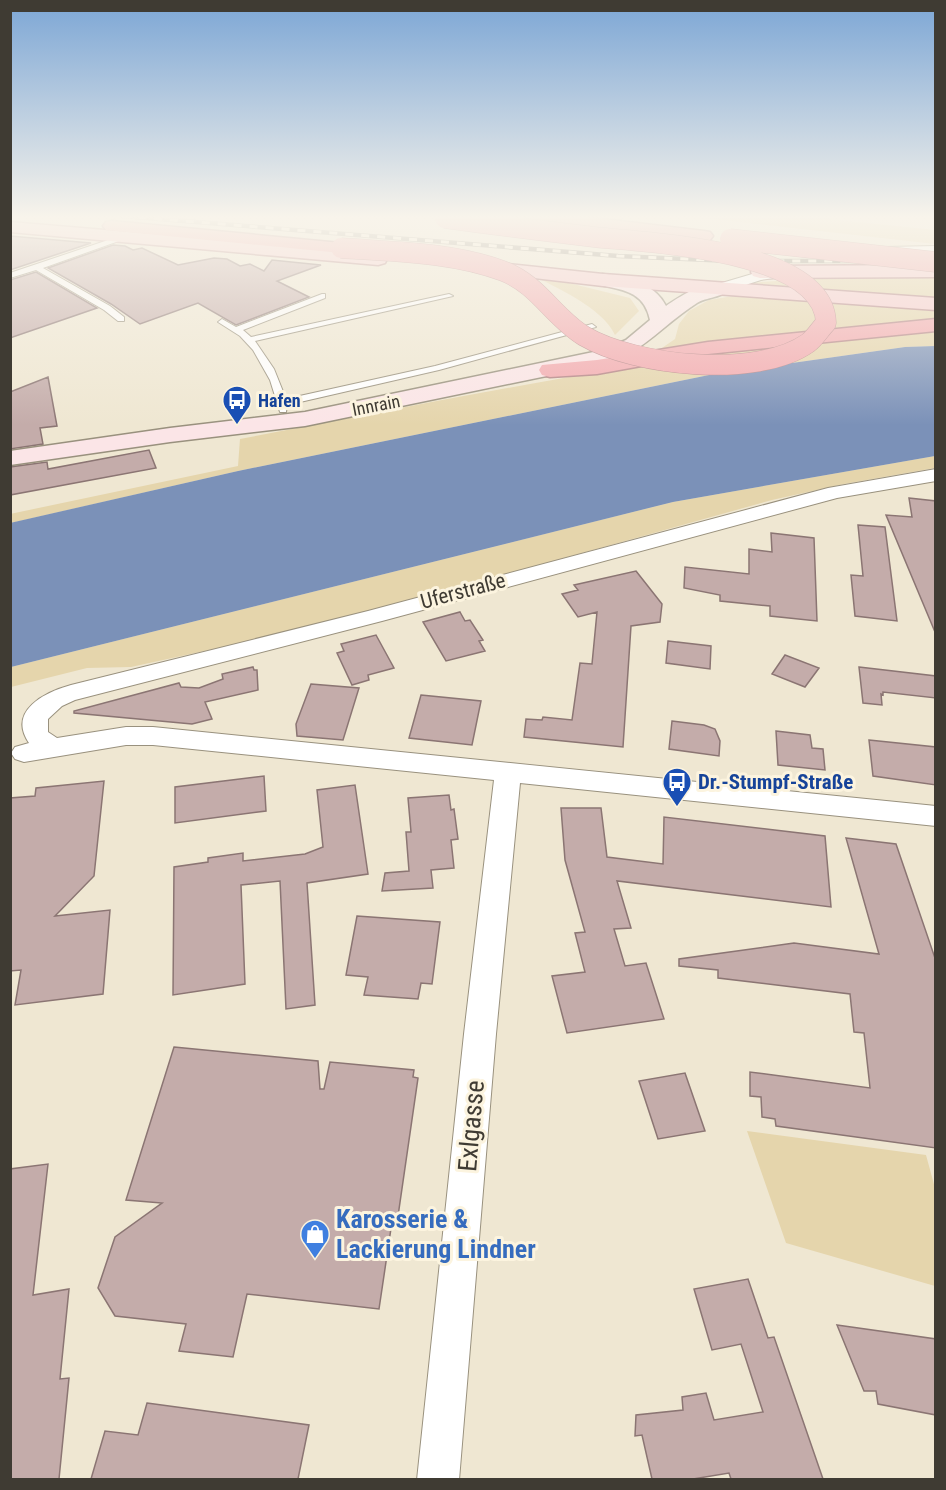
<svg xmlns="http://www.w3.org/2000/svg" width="946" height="1490" viewBox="0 0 946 1490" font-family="'Roboto Condensed',sans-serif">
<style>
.green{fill:#e5d5ac}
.water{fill:#7b91b8}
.building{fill:#c4acaa;stroke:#8b7573;stroke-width:1.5}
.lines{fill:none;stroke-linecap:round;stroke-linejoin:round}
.lane-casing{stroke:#99917e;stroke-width:2}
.street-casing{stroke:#99917e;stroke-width:2}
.secondary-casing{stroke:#99917e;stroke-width:3}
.primary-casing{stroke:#b48284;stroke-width:3}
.highway-casing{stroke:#b48284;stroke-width:3}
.lane{fill:#fff;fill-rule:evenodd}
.street{fill:#fff;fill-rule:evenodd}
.secondary{fill:#fbe5e7;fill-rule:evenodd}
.primary{fill:#f8cbcf;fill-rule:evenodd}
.highway{fill:#f3a9af;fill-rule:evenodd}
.rail-casing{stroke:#969082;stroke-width:4.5}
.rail{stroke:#fcf4df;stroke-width:3;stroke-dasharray:8;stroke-linecap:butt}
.highway-bridge-casing{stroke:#b48284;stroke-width:21;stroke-linecap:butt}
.highway-bridge{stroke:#f3a9af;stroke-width:20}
.labels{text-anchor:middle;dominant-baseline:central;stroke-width:6;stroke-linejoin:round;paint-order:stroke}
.far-transit-label{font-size:18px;font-weight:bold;fill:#164399;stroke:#fcf4df;text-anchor:start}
.far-street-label{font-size:18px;fill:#3f3b33;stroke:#fcf4df}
.street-label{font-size:21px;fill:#3f3b33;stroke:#fcf4df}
.transit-label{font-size:21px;font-weight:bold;fill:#164399;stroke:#fcf4df;text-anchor:start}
.near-street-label{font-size:26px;fill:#3f3b33;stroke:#fcf4df}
.near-shop-label{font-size:26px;font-weight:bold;fill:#366cbe;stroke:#fcf4df;text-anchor:start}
</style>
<rect width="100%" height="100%" fill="#efe7d2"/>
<path class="green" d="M687,216H823L828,219L935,230V244Z
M528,273L630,298L639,311L615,335C602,307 555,287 528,273Z
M935,276V299L734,285C800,276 868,280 935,276Z
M733,296L778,297L935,311V320L758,336L659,350L675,339L679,324L689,311L709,300Z
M935,331V346L905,347L714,374L238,471L11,523L10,514L238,466L240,439C471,395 701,346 935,331Z
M935,456V468L844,484L772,500L418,599L269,637L131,667L87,668L11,687V667L673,502Z
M747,1131L926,1155L935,1188V1286L786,1243Z"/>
<path class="water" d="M935,346V456L673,502L11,667L10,523L238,471L714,374L905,347Z"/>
<path class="building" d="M10,236L91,243L10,270Z
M113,245L125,246L133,250L142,248L178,265L214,258L227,259L240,266L250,264L264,271L272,260L321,265L277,281L309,297L236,325L198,303L140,324L111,304L48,268Z
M36,272L97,308L10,338V280Z
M48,377L57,426L40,428L43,444L10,449V392Z
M149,450L156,468L10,495V467L47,462L48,469Z
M909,498L936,501L935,632L886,515L912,517Z
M858,525L885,527L897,621L855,616L851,575L863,576Z
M771,533L814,538L817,621L770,616V606L720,601V595L684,588L685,567L749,574V549L772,552Z
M636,571L662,604L660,622L631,626L623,747L524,737L526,719L542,720L543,717L572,720L580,663L592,664L597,612L578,617L562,594L578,590L574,585Z
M460,612L465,621L470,620L483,640L479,641L485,651L446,661L423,622Z
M376,635L394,668L368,675L369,680L352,685L337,653L344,651L341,644Z
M668,641L711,646L710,669L666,663Z
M785,655L819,668L805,687L772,674Z
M253,667L254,670H257L258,690L205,702L212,719L192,724L74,713V711L179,683L181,687L199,688L223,679L222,674Z
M859,667L936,676V698L883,692V695L881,694L882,705L863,703Z
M311,684L359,688L343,740L297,736L296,724Z
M421,695L481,701L472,745L409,738Z
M672,721L704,725L715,729L720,741L719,756L669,749Z
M776,731L810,735L812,748L823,749L825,770L778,765Z
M869,740L936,747V785L873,776Z
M264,776L266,811L175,823V787Z
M104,781L94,876L55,916L110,910L103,994L15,1005L21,970L10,971V798L35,796L36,788Z
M355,785L368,874L307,883L315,1005L286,1009L280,881L241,885L245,984L173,995L174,867L208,862V858L243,853V861L305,854L323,847L317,790Z
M449,795L451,810L454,809L458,839L451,840L454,868L431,870L433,888L382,891L385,873L409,871L406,832H411L408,798Z
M561,808H601L607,857L663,864L664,817L825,836L831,907L617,881L631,928L614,929L625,966L646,963L664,1019L567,1033L552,976L585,972L575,933L585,932L565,860Z
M846,838L896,844L936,961V1148L776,1126L775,1119L762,1117L761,1097L750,1096V1072L870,1088L864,1033L854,1032L850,994L718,978V970L679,966V959L794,943L879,954Z
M357,916L440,922L432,984L421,983L418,999L364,995L368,977L346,975Z
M174,1047L318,1061L320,1089H324L330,1062L414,1070L413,1077L418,1078L398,1216L393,1215L379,1309L247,1294L233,1357L179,1351L186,1324L115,1316L98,1288L115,1237L162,1203L126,1200Z
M685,1073L705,1131L658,1139L639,1081Z
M48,1164L33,1295L69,1289L60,1379L69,1378L59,1479H10V1169Z
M748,1279L768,1338L774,1337L823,1479H731L729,1473L693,1479H652L642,1435L635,1436L636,1415L683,1410L682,1397L706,1393L714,1420L763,1412L741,1344L712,1350L694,1289Z
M837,1325L936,1339V1415L878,1404L876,1391H864Z
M147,1403L309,1425L298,1479H91L105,1431L138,1435Z"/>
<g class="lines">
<g class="lane-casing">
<path id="lane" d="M123,235L130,237L43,268L110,306L124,317V321H118L104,310L36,270L10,278V273Z
M322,294H325V298L243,330L251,337L449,294L453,296L255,341L274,369L286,399L435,366L592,324L596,327L439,370L287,405L286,412H280L270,380L253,350L240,336L218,322L222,319L236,327Z"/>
</g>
<g class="street-casing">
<path id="street" d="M936,246V254L885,255L878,251L885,247Z
M789,268L794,269L796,272L794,275L761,280L720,293L712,288L715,285L759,272Z
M936,469V481L837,498L382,621L75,700L62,706L48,719V732L57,738L126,727H153L936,806V826L520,783L496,1034L459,1480H417L464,1034L494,780L153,745H126L24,762L15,759L11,753L15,747L29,743C7,711 45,692 71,685L368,611L828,488Z"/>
</g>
<g class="secondary-casing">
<path id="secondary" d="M603,274C627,279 654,282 666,306C682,295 707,279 727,284L730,288C723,298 706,297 697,303C658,328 643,355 595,366L305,426L170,442L10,465V451L170,428L305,412L603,350L626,340L650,320C644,290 621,290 596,284L593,280L596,276Z"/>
</g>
<g class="primary-casing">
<path id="primary" d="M10,222L378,253L385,255L387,259L385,263L378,265L10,232Z
M480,261L603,274L936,298V310L603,286L473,271L471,267L473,263Z
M936,265V277L760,278L753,276L751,272L753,268L760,266Z"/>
</g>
<g class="highway-casing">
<path id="highway" d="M523,216H578L704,231L710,232L713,236L710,240L704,241L532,221L526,220Z
M112,221L341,243L347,244L350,248L347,252L341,253L106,230L103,226L106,222Z
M936,319V331L708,354L597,374L550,377L542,375L539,370L542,365L597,360L708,342Z"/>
</g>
<use href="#lane" class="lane"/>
<use href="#street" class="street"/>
<use href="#secondary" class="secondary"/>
<use href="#primary" class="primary"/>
<use href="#highway" class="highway"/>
<g class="rail-casing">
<path id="rail" d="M122,216L618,256L731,261H936"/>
</g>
<use href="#rail" class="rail"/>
<g class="highway-bridge-casing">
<path id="highway-bridge" d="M730,239L936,262
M341,248C395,252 452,252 503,271C538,284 553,317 584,336C635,366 757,379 808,343C815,338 820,329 826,323C824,249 648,243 594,237C544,231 495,225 445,218"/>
</g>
<use href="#highway-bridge" class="highway-bridge"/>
</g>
<linearGradient id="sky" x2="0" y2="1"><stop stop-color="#7ca6d5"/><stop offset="0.51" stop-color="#f8f4eb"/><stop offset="1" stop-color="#f8f4eb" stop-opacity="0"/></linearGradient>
<rect width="946" height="425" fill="url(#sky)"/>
<defs>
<g id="bus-pin" transform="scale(1.5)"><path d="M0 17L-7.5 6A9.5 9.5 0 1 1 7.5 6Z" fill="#1a4fb4" stroke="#fcf4df"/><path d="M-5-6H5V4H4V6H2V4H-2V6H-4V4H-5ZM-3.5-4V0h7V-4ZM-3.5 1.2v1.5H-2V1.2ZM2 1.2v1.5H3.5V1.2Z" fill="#fff"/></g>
<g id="shop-pin" transform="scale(1.5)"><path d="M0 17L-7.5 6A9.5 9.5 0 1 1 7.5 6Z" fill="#3f7fe0" stroke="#fcf4df"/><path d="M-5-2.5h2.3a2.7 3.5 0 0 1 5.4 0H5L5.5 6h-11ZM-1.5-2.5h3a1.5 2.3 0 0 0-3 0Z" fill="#fff"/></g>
</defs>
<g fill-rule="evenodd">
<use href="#bus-pin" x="237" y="400"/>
<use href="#bus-pin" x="677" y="782"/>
<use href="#shop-pin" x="315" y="1234"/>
</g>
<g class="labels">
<g class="far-transit-label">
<text x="258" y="400">Hafen</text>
</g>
<g class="far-street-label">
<text transform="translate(376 405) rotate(-11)">Innrain</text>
</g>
<g class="street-label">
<text transform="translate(463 591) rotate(-15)">Uferstraße</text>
</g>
<g class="transit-label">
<text x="698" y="782">Dr.-Stumpf-Straße</text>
</g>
<g class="near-street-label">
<text transform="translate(471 1126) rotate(-85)">Exlgasse</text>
</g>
<g class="near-shop-label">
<text x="336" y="1219">Karosserie &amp;<tspan x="336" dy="30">Lackierung Lindner</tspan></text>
</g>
</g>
<rect width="946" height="1490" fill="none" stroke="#3f3b33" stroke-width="24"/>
</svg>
